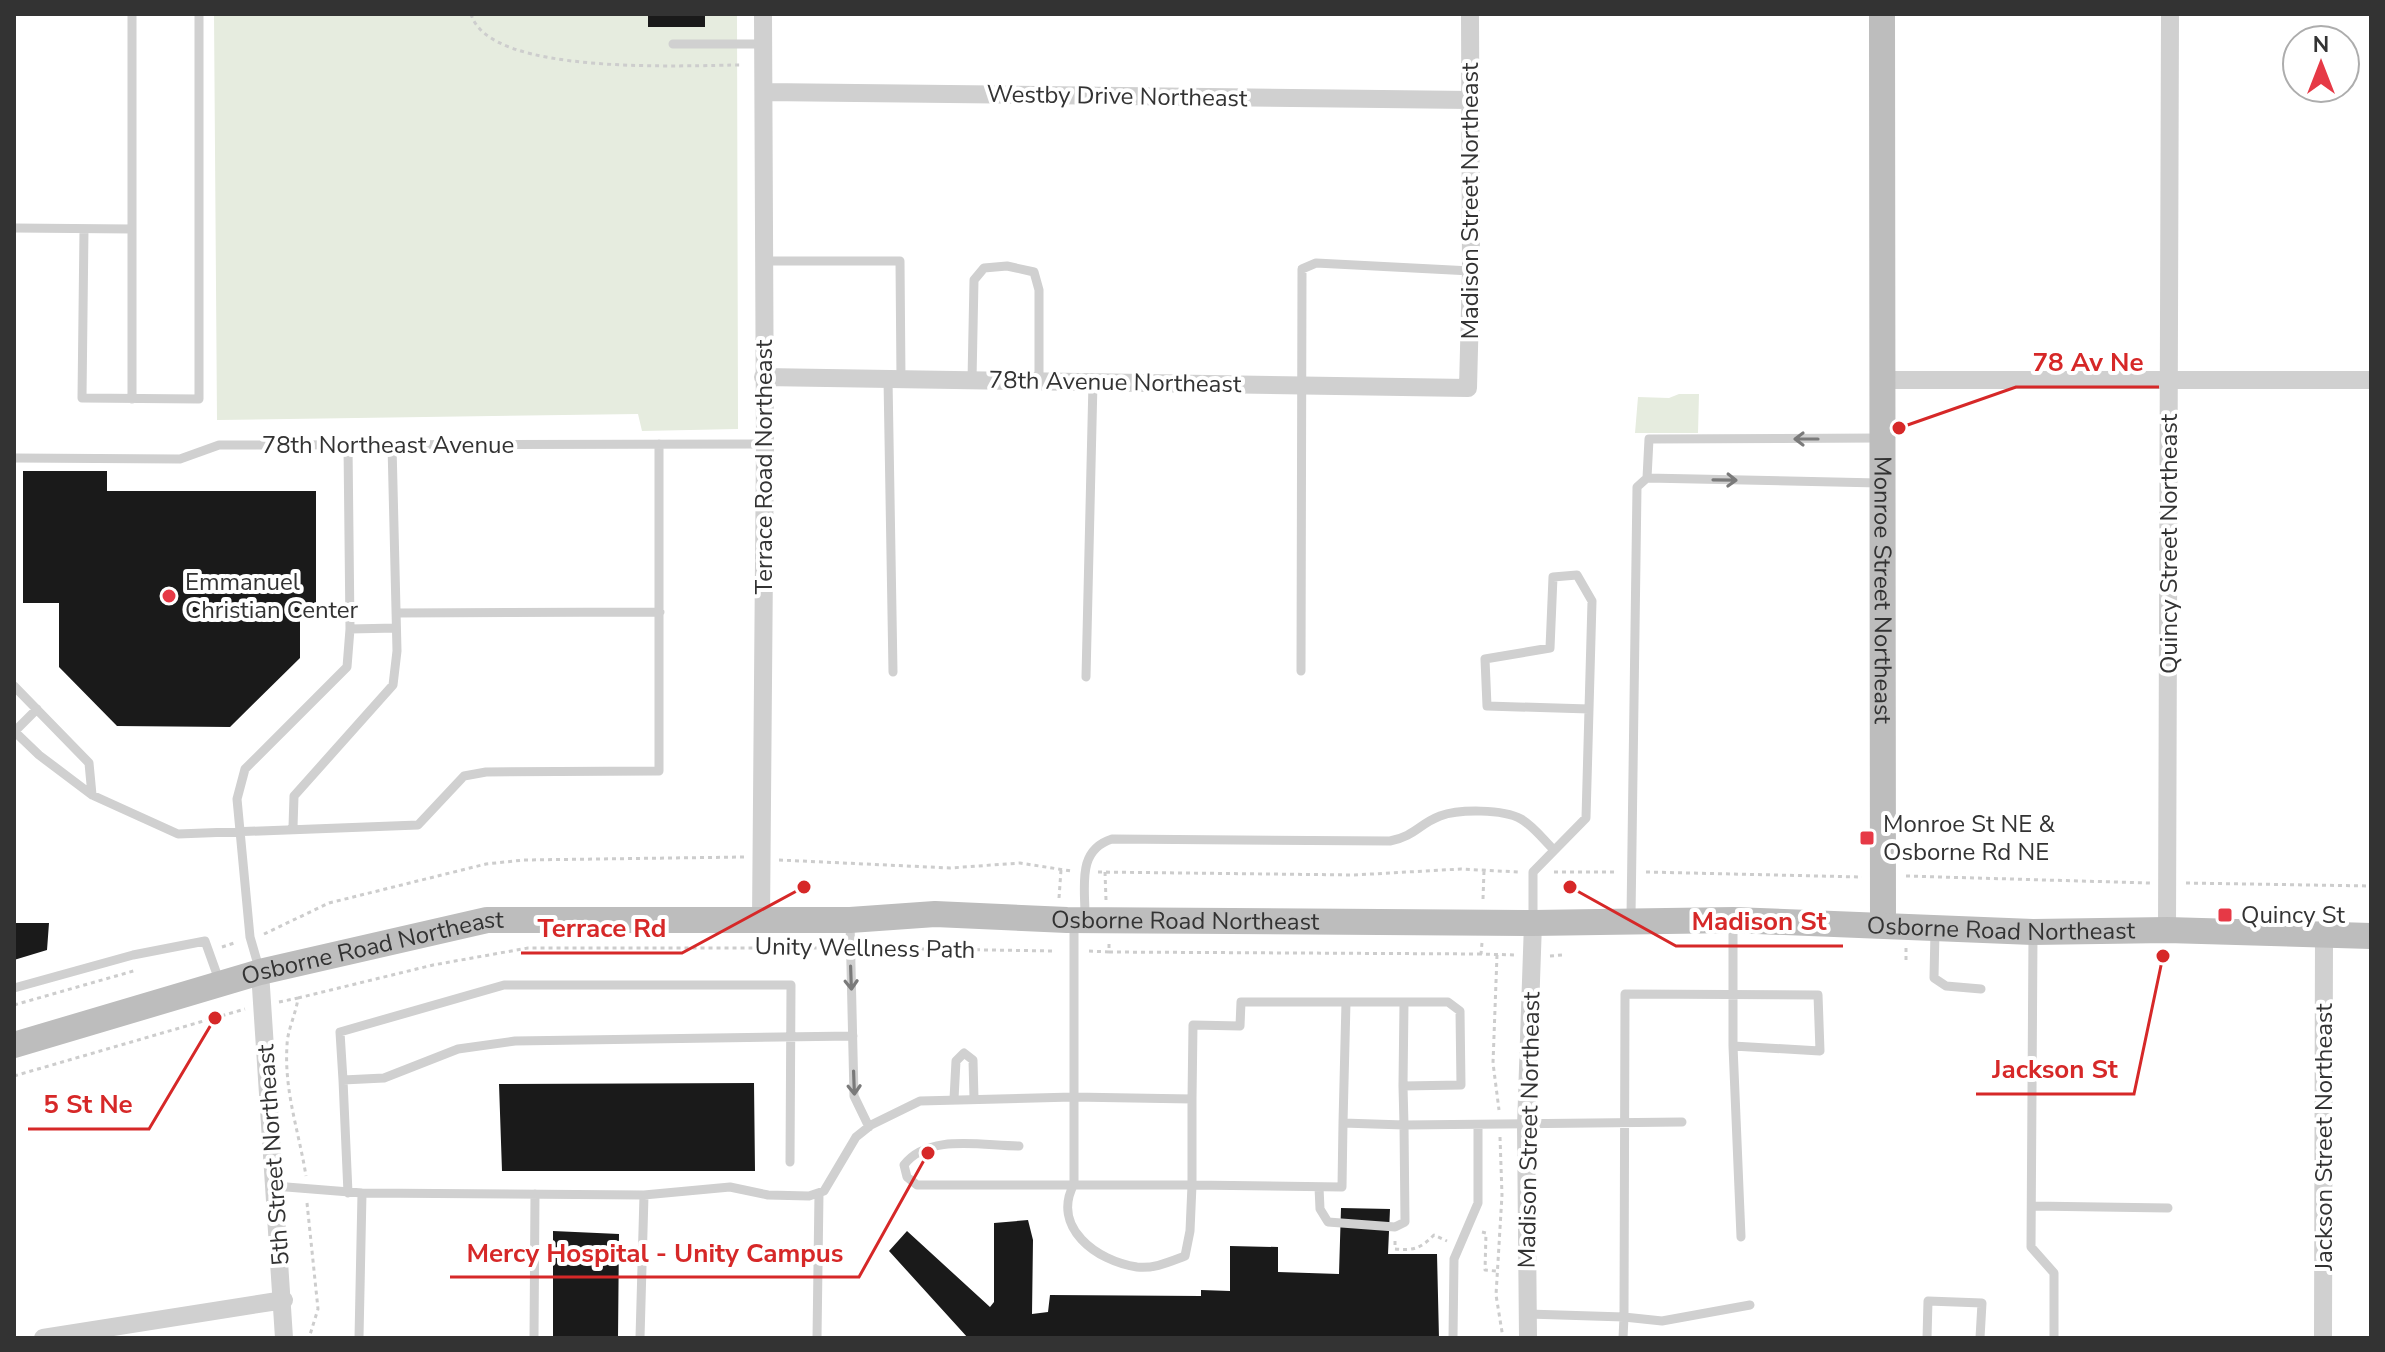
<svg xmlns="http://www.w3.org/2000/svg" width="2385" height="1352" viewBox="0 0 2385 1352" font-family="'Nunito Sans',sans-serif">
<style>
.green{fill:#e6ecdf}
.building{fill:#1a1a1a}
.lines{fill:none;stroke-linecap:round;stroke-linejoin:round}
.path{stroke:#cdcdcd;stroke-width:3;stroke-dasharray:4 4;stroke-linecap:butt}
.lane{stroke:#d0d0d0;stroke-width:9}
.street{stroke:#d0d0d0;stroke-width:18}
.secondary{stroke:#bdbdbd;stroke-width:26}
.oneway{stroke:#7a7a7a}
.poi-dot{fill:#e63946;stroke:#fff;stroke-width:3}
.labels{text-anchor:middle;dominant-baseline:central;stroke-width:8;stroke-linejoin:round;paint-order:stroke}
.street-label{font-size:24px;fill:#333;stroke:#fff}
.poi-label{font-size:24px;fill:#333;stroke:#fff;text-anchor:start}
.leader{fill:none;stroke:#d62828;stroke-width:3}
.callout-dot{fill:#d62828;stroke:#fff;stroke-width:3}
.callout-label{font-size:26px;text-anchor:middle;font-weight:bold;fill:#d62828;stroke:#fff;stroke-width:8;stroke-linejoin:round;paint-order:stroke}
</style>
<rect width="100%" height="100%" fill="#fff"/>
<path class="green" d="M214,14H737L738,429L642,431L638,414L217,420Z
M1679,394H1699L1698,433H1635L1638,397L1669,398Z"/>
<path class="building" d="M648,14H705V27H648Z
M23,471H107V491H316V604H300V658L230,727L117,726L59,667V603H23Z
M14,923H49L47,950L14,960Z
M754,1083L755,1171H502L499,1084Z
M1341,1208L1390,1209L1388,1254H1437L1439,1338H968L889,1251L907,1231L990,1307L994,1302V1223L1028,1220L1033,1240L1032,1314L1048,1312L1050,1295L1201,1296V1290L1230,1291V1246L1278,1247V1272L1339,1274Z
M553,1231L619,1234L618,1338H553Z"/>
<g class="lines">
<path class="path" d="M471,14C489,77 688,65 743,65
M779,860L950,868L1020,863L1071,871
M1098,872L1354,875L1461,869L1518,872
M1105,872L1106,900
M1554,872H1618
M1646,872L1862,877
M1906,876L2150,883
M2186,883L2371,886
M1059,898L1061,870
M1483,899L1484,871
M264,934L329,903L486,864L524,860L744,857
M1482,943L1481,954L1515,955
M222,947L237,942
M864,948L1054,951
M1906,948V960
M1089,951L1109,952V943
M1109,952L1481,954
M1497,955L1493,1063L1499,1110
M1550,956L1562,955
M298,998L433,965L528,948H837
M279,1002L298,998C296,1014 287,1031 287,1046C284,1091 299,1132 306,1176
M14,1005L137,970
M14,1076L245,1009
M1500,1137L1502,1195L1496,1295L1503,1338
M307,1203L318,1309L309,1338
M1482,1232L1486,1233L1485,1270L1496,1271
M1395,1241V1249C1414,1251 1421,1248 1434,1235L1447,1241"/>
<path class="lane" d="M132,14V399
M673,44H764
M14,228L132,229
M84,229L82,398L199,399V14
M764,261H900L901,380
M888,379L893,672
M972,380L974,280L984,268L1007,266L1034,272L1039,290V381
M348,445L350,629
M14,458L180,459L219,445L765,444
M1647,478L1879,483
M396,613L660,612
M1301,671L1302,269L1316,263L1471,271
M1086,677L1093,382
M14,686L89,763L92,795
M14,731L39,755L92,795L178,834L418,825L464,776L486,772L659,771V444
M15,731L37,709
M293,827L294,796L393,685L397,651L392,445
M1085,916C1085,885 1077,850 1112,839L1390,841C1415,836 1419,824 1440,816C1459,809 1503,809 1521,819C1533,826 1543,839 1553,849
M1631,917L1637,487L1647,478L1649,439L1880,438
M1533,919V872L1586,818L1592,601L1577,575L1553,577L1550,648L1485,659L1487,706L1589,709
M850,923L854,1096L869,1127
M1733,923V1046L1741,1237
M1935,931L1934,978L1946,986L1981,989
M2033,935L2031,1247L2054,1273V1338
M259,968L250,937L237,799L245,769L347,667L350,629L396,628
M14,988L133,955L205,941L219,980
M1733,1046L1820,1051L1818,995L1625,994L1624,1317L1662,1321L1750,1305
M343,1080L340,1032L504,985H791L790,1162
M1403,1086L1404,1002
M954,1099L956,1061L964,1053L973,1060L974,1099
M1343,1123L1346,1002
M1019,1146C983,1146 928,1133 904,1165L907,1177L917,1185H1192L1190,1231L1185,1256C1169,1262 1154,1269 1137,1267C1096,1261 1051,1227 1074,1184V921
M274,1186L362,1193L644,1195L730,1187L768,1195L809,1196L824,1191L856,1137L871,1125L920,1101L1073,1097L1192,1099L1193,1025L1240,1026L1241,1002H1448L1460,1011L1461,1085L1403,1086L1404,1125L1343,1123L1342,1187L1192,1185V1099
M1319,1187L1320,1209L1328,1222L1395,1227L1405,1222L1404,1125L1682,1122
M348,1193L343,1080L384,1078L458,1049L515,1041L853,1036
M2032,1206L2168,1208
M1528,1314L1624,1317L1623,1338
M359,1338L362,1193
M534,1338L535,1194
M640,1338L644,1195
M817,1338L819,1193
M1453,1338L1454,1259L1478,1203V1125
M1927,1338L1928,1301L1982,1303L1980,1338"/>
<path class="street" d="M764,92L1471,100
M763,377L1468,388L1471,271L1470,14
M1883,380H2371
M761,920L765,444L763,14
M2167,930L2170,14
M260,972L284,1338
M43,1338L284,1300
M1528,1338L1526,1126L1533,923
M2323,1338L2324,935"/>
<g class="secondary">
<path id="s1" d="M1882,14L1883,925"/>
<path id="s2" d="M14,1045L260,972L487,920H850L935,914L1067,920L1533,923L1733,920L2033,932L2167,930L2371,936"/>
</g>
</g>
<defs><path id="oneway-shaft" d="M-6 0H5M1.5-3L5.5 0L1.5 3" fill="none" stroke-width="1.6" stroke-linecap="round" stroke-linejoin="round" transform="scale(2)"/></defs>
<g class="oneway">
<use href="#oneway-shaft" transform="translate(1806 439) rotate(180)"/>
<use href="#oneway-shaft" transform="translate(1725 480) rotate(1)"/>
<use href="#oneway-shaft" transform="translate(851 978) rotate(88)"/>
<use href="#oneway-shaft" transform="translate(854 1083) rotate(88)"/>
</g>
<g class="poi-dot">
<circle cx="169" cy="596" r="8"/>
<rect x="1859" y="830" width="16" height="16" rx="4"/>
<rect x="2217" y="907" width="16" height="16" rx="4"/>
</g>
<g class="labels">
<g class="street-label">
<text transform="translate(1117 96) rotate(1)">Westby Drive Northeast</text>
<text transform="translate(1470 201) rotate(-90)">Madison Street Northeast</text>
<text transform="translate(1115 382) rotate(1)">78th Avenue Northeast</text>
<text x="388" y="445">78th Northeast Avenue</text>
<text transform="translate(764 467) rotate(-90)">Terrace Road Northeast</text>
<text transform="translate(2169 544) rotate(-90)">Quincy Street Northeast</text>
<text stroke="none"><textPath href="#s1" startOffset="576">Monroe Street Northeast</textPath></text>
<text stroke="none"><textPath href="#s2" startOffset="1188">Osborne Road Northeast</textPath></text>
<text stroke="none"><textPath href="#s2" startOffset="2004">Osborne Road Northeast</textPath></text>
<text transform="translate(865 948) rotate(1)">Unity Wellness Path</text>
<text stroke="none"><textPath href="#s2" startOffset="372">Osborne Road Northeast</textPath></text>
<text transform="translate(1529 1130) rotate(-89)">Madison Street Northeast</text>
<text transform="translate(2324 1137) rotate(-90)">Jackson Street Northeast</text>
<text transform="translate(273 1155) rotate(-94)">5th Street Northeast</text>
</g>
<g class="poi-label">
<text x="185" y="582">Emmanuel<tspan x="185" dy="28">Christian Center</tspan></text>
<text x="1883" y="824">Monroe St NE &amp;<tspan x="1883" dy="28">Osborne Rd NE</tspan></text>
<text x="2241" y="915">Quincy St</text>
</g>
</g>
<path class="leader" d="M1899 428L2016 387H2159M1570 887L1676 946H1843M804 887L682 953H521M2163 956L2134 1094H1976M215 1018L149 1129H28M928 1153L859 1277H450"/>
<g class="callout-dot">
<circle cx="1899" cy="428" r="8"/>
<circle cx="1570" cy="887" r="8"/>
<circle cx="804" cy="887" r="8"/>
<circle cx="2163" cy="956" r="8"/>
<circle cx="215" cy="1018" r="8"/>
<circle cx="928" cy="1153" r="8"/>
</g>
<g class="callout-label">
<text x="2088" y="371">78 Av Ne</text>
<text x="1759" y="930">Madison St</text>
<text x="602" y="937">Terrace Rd</text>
<text x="2055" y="1078">Jackson St</text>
<text x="88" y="1113">5 St Ne</text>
<text x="655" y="1262">Mercy Hospital - Unity Campus</text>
</g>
<rect width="2385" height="1352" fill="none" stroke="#333333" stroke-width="32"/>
<g transform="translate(2321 64)"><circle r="38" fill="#ffffff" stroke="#adadad" stroke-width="2"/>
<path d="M0-6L14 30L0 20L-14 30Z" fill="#e63946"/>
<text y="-12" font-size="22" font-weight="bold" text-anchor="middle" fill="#333333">N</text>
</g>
</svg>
